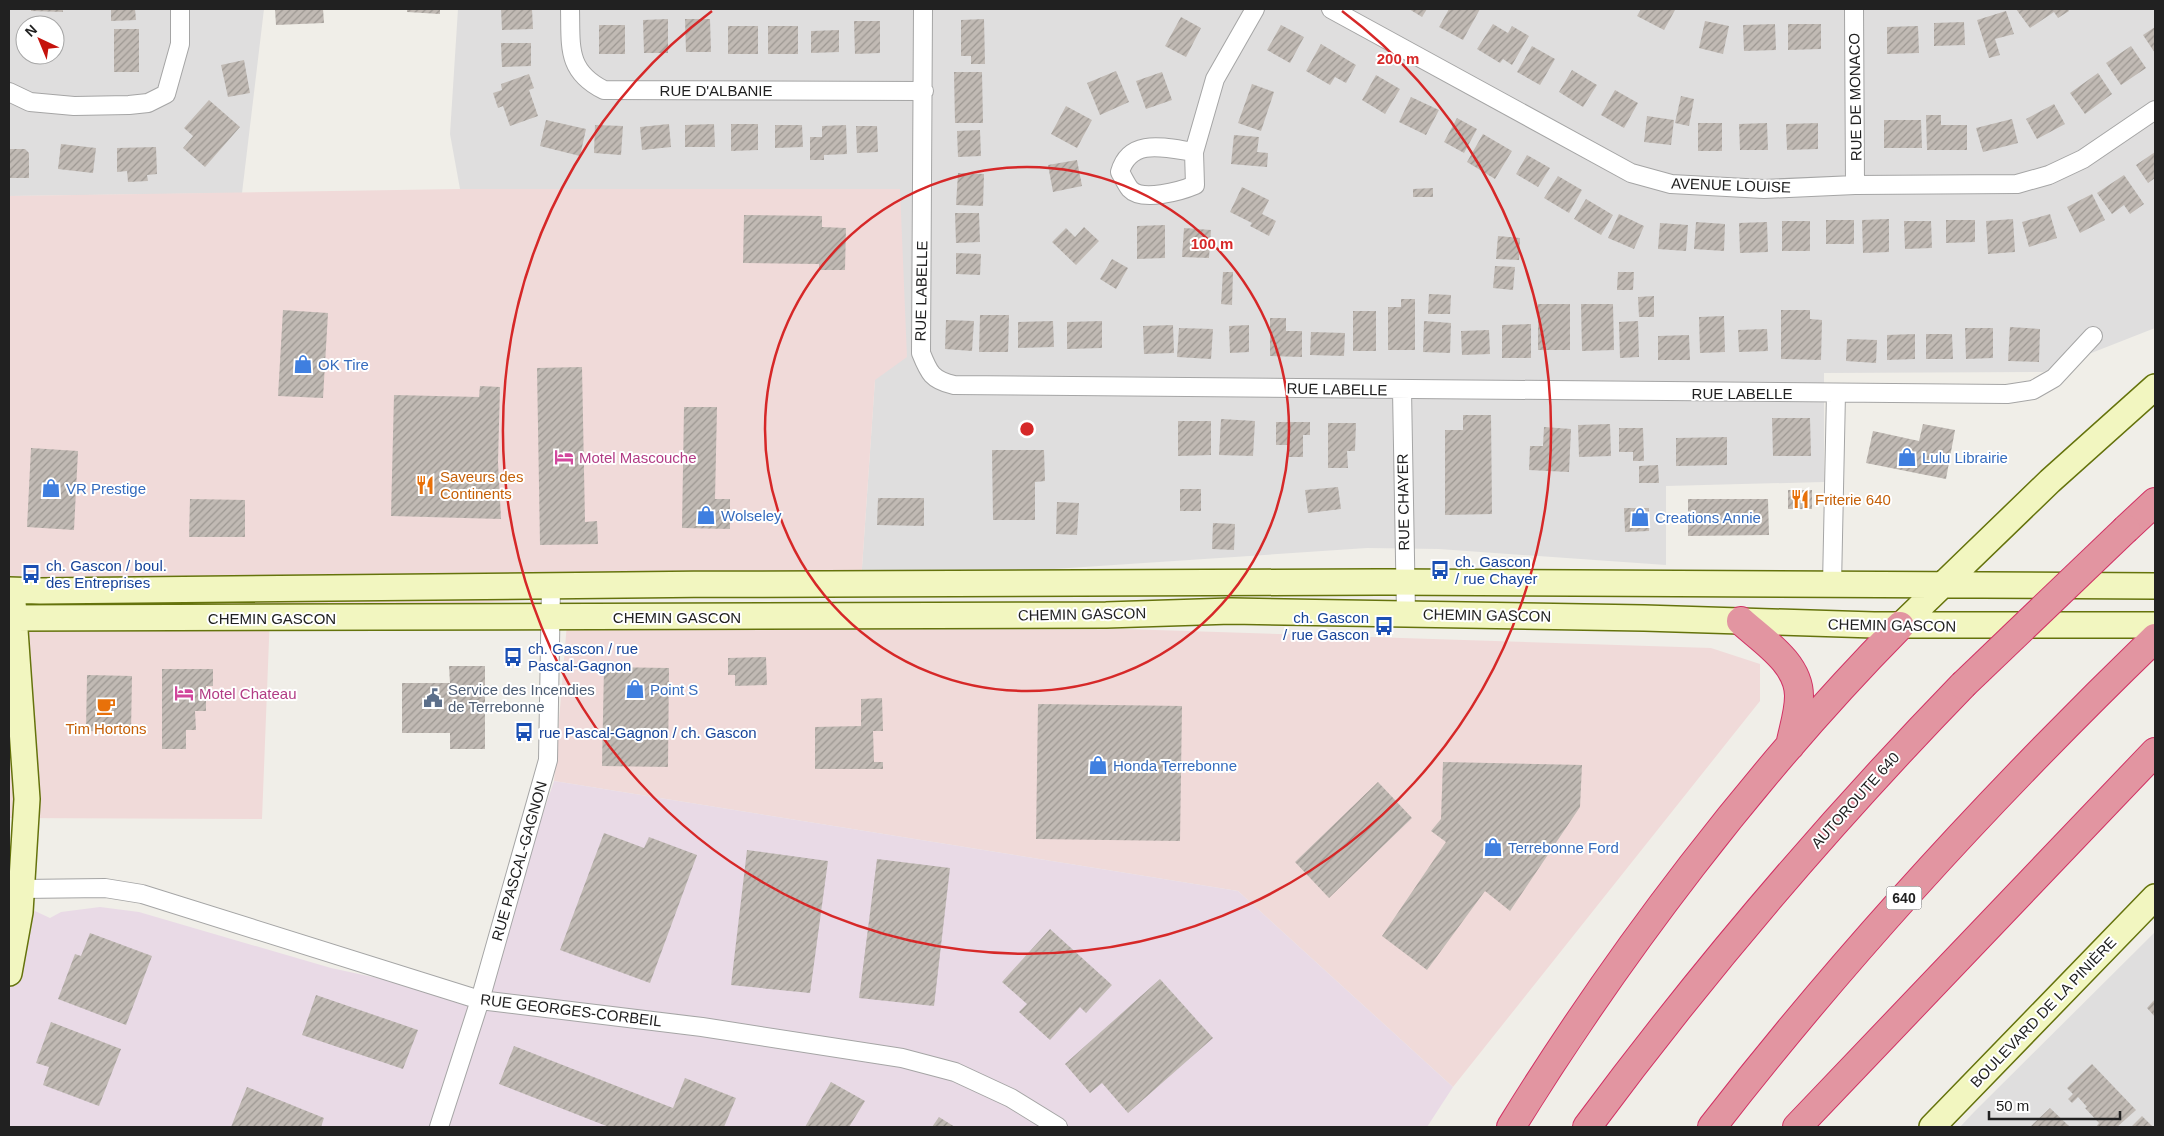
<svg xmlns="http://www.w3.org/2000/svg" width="2164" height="1136" viewBox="0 0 2164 1136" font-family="Arial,sans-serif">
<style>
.residential{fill:#dfdede;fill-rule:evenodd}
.commercial{fill:#f0dad9}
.industrial{fill:#e9dae6}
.building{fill:url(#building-hatch)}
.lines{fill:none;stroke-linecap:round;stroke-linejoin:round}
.street-casing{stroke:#a5a5a5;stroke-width:20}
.secondary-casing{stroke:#65730c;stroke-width:28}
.highway-casing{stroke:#d13264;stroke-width:30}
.street{stroke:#fff;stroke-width:18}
.secondary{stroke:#f2f6c0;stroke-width:25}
.highway{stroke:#e295a1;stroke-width:28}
.highway-bridge-casing{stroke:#d13264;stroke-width:30;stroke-linecap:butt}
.highway-bridge{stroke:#e295a1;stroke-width:28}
.ring{fill:none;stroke:#d62828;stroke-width:2.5}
.labels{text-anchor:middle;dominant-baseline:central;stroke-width:4;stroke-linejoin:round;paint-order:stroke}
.shield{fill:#fff;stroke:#646464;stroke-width:1}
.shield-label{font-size:14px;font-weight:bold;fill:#212121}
.street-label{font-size:15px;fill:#212121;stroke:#fff}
.shop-label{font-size:15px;fill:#366cbe;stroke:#fff;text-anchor:start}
.hotel-label{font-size:15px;fill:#b23c85;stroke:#fff;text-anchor:start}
.food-label{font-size:15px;fill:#c56008;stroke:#fff;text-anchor:start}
.transit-label{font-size:15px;fill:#164399;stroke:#fff;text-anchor:start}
.service-label{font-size:15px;fill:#4e5e75;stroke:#fff;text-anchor:start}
.centre{fill:#d62828;stroke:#fff;stroke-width:2.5}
.ring-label{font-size:15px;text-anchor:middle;font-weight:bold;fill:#d62828;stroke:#fff;stroke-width:4;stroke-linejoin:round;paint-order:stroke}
</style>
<defs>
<pattern id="building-hatch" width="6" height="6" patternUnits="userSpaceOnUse" patternTransform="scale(1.25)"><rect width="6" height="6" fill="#c1bab4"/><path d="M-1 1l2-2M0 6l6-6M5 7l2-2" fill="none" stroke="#9c9792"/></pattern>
</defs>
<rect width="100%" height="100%" fill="#f0eee8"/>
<path class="residential" d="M9,9H264L242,193L9,196ZM25,25H55V55H25Z
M458,9H2155V328L2043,372L1824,373V482L1666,486V565L1439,549L1367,548L861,582L875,379L900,189H460L450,134Z
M2155,932V1127H1960L1974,1112Z"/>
<path class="commercial" d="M460,189H900L907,357L875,380L861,582L270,614L262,819L9,818V196Z
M568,611L1711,648L1760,664V701L1453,1087L1238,891L554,781Z"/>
<path class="industrial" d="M554,781L1238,891L1453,1087L1427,1127H9V899L50,918L61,912L100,907L139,912L331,968L480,1000Z"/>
<path class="building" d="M31,9H63V12L31,11Z
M111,9H135L136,20L111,21Z
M275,9H323L324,23L276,25Z
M407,9H440V14L407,12Z
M501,9H532L533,29L502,30Z
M1409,9H1427L1422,17Z
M1449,9H1480L1463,40L1439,27Z
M1641,9H1673L1675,10L1664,30L1637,16Z
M2016,9H2068L2069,11L2058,18L2054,12L2030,28Z
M2006,11L2014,34L1995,39L2000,55L1989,58L1977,20Z
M1181,17L1201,28L1186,57L1165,46Z
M668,19V53H644L643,20Z
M685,19H710L711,52H686Z
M984,19L985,64H971V56H961V20Z
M854,21H880V53L855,54Z
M1705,21L1729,26L1723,54L1699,48Z
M1964,22L1965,45L1934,46V23Z
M1493,24L1508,33L1512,26L1529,36L1512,65L1503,59L1500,63L1477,49Z
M1775,24L1776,50L1744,51L1743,25Z
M1788,24H1821V49L1788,50Z
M599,25H625V54H599Z
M1281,25L1304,37L1290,63L1267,50Z
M728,26H758V54H728Z
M768,26H798V54H768Z
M1918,26L1919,53L1887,54V27Z
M2155,27V53L2143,35Z
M114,29H139V72H114Z
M839,30V52L811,53V31Z
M501,43H531V66L502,67Z
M1321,44L1356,65L1346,83L1335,77L1330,85L1306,71Z
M1532,46L1555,59L1540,85L1517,72Z
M2131,46L2146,68L2121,85L2106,63Z
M30,55H53V60L30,59Z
M244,60L250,93L228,97L221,65Z
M1572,70L1597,85L1583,107L1559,92Z
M1116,71L1129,102L1100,115L1087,83Z
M954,72H982L983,123H955Z
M1162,72L1172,100L1146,109L1136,81Z
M2098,73L2112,94L2085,114L2070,93Z
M529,74L534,88L529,90L538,116L510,126L503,106L498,108L493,93L502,90L501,84Z
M1376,75L1400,89L1385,114L1362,100Z
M1252,84L1274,92L1261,131L1238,123Z
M1615,90L1638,103L1624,128L1601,115Z
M1681,96L1694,99L1689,126L1675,123Z
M1411,97L1439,110L1426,135L1399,122Z
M209,100L240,127L205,167L183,148L193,136L184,128Z
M2054,104L2065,124L2037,139L2026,119Z
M1066,106L1092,120L1077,148L1051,134Z
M1926,115H1941V125H1967V150H1927Z
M1647,116L1674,120L1671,145L1644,142Z
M1457,118L1477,129L1464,153L1444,142Z
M2012,119L2018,143L1983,152L1976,128Z
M546,120L586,129L580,156L540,146Z
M1884,120H1921L1922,148H1884Z
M1698,123H1722V151H1698Z
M1767,123L1768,150H1740L1739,124Z
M1818,123V149L1787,150L1786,124Z
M669,124L671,147L642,150L640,127Z
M714,124L715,147H685V125Z
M731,124H758V150L731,151Z
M595,125L623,126L621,155L594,153Z
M775,125H802L803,147L775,148Z
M846,125L847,154L824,155V160H810V137H822V126Z
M856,126H877L878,152L857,153Z
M980,130L981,156L958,157L957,131Z
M1483,134L1512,151L1495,179L1467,162Z
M1234,135L1259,137L1257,152L1268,153L1267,167L1231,164Z
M61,144L96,148L93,173L58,169Z
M156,147L157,174L147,175L148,181L128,182L127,171L117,172V148Z
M9,149H25L29,153V178H9Z
M2155,152V178L2148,183L2136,165Z
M1527,155L1550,168L1538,187L1516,174Z
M1077,160L1082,186L1053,192L1048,165Z
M958,173L984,174L983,206L956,205Z
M2124,175L2144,204L2130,214L2124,205L2112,214L2097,193Z
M1558,176L1582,190L1569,213L1544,198Z
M1242,187L1269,200L1262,214L1276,221L1269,236L1250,226L1252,223L1230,212Z
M1433,188V197H1413V189Z
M2092,194L2105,220L2080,233L2067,207Z
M1586,199L1613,215L1601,235L1574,219Z
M955,213H979L980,242L956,243Z
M1619,214L1644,226L1634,249L1608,238Z
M2050,214L2057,238L2029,247L2022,222Z
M744,215L822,216V227L846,228L845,270H819V264L743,263Z
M1889,219V252L1863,253L1862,220Z
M2013,219L2015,252L1988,254L1986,221Z
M1826,220H1854V244H1826Z
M1946,220H1975V242L1946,243Z
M1782,221H1810V251H1782Z
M1904,221H1931L1932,248L1905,249Z
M1696,222L1725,224L1724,251L1694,249Z
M1767,222L1768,252L1740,253L1739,223Z
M1660,223L1688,225L1686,251L1658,249Z
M1165,225V258L1137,259V226Z
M1084,227L1099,241L1076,265L1052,242L1066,228L1075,237Z
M1184,228L1211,230L1209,258L1182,257Z
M1498,236L1520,238L1519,260L1496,259Z
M956,253L981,254L980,275L956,274Z
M1112,259L1128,268L1116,289L1100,279Z
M1495,266L1515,267L1513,290L1493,288Z
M1223,272H1233L1232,305L1221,304Z
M1618,272H1634L1633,290H1617Z
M1429,294L1451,295L1450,314H1428Z
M1654,296V317H1639L1638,297Z
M1401,299H1415V350H1388V307H1401Z
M1538,304H1570V350H1538Z
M1581,304H1613L1614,350L1582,351Z
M283,310L328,313L323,398L278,396Z
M1781,310H1810V319L1822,320L1821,360L1781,359Z
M1353,311H1376V351H1353Z
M980,315H1009L1008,352H979Z
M1724,316L1725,352L1700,353L1699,317Z
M1270,318H1286V331H1302V357L1270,356Z
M946,320L974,321L972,351L945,349Z
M1053,321L1054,347L1018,348V322Z
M1102,321V348L1067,349V322Z
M1424,321L1451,323L1450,353L1423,352Z
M1638,321L1639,357L1620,358L1619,322Z
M1531,324V358H1502V325Z
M1173,325L1174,353L1144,354L1143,326Z
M1249,325V352L1230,353L1229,326Z
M2010,327L2040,329L2039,362L2008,361Z
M1179,328L1213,329L1211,359L1177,357Z
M1965,328H1993V358L1966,359Z
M1767,329L1768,351L1739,352L1738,330Z
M1489,330L1490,354L1462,355L1461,331Z
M1311,332L1345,333L1344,356L1310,355Z
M1915,334V359L1887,360V335Z
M1926,334H1952L1953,359H1926Z
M1689,335L1690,360H1658V336Z
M1847,339L1877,340L1876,363L1846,361Z
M582,367L585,522L597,521L598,544L540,545L537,368Z
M480,386L500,387L498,462L501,519L391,516L394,395L479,397Z
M684,407H717L715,499H730V529L682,528Z
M1463,415H1491L1492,514L1445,515V430H1463Z
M1772,418H1810L1811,456H1773Z
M1221,419L1255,421L1253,456L1219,455Z
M1178,421H1211V455L1178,456Z
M1276,422H1310V435H1303V457H1288V445H1276Z
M1328,423H1356L1355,451H1347L1348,468H1328Z
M1610,424L1611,456L1579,457L1578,425Z
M1923,424L1955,430L1946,479L1866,463L1873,431L1919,441Z
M1544,427L1571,429L1569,472L1529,470L1530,446H1543Z
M1619,428H1643L1644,461H1633V452H1619Z
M1727,437V465L1676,466V438Z
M31,448L78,451L74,530L27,527Z
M992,450H1044L1045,481L1035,482V520H993Z
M1658,465L1659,483H1639V466Z
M1338,487L1341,509L1308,513L1305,490Z
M1180,489H1201V511H1180Z
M1788,490H1812V509H1788Z
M878,498H924V526L877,525Z
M190,499L245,500V537H189Z
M1688,499H1768L1769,535L1688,536Z
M1057,502L1079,503L1077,535L1056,534Z
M1624,508H1649V531L1625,532Z
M1213,523L1235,524L1234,550L1212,549Z
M766,657L767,685L735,686V675H728V658Z
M449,666H485V749H450V733H402V683H450Z
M604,667L669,668L668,767L602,766Z
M162,669H213V686H206V711H195L196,730H186V749H162Z
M87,675L132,676L131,732L86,731Z
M882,698L883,731H873L874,762H883V769H815V727L861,726V699Z
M1038,704L1182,706L1180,841L1036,839Z
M1443,762L1582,765L1580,807L1510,911L1485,891L1427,970L1382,936L1446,842L1431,831L1441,819Z
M1378,782L1412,818L1329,898L1295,862Z
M604,833L644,848L649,837L697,855L650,983L560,950Z
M747,850L828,861L810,993L731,985Z
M877,859L950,868L934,1006L859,998Z
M1050,929L1112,985L1086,1013L1080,1007L1050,1040L1019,1012L1027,1004L1002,982Z
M90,933L152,956L126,1025L58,999L75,954L81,956Z
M1160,979L1213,1038L1128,1113L1102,1083L1090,1093L1065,1064Z
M316,995L418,1030L403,1069L302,1035Z
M2155,999V1017L2147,1008Z
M51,1022L121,1049L99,1106L43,1085L49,1067L36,1063Z
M514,1046L673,1108L685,1078L736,1098L724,1127H609L499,1084Z
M2092,1064L2136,1110L2117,1127H2096L2099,1123L2085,1108L2087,1107L2078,1097L2072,1103L2068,1099L2073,1094L2067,1088Z
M831,1082L865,1101L849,1127H805Z
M247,1087L324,1118L321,1127H231Z
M2050,1108L2070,1127H2030Z
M2142,1116L2153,1127H2131Z
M939,1117L955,1127H932Z"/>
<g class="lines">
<g class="street-casing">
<path id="street" d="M570,9C571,46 566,71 604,90L924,91
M923,9L921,353C929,373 932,380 954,385L2007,394L2033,390L2054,378L2093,336
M1331,9L1631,173L1671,184L1764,189L1855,185L2017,184L2049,175L2083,159L2155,110
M1854,9L1855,185
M9,92L30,102L74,106L129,105L148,103L166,94L180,44V9
M1194,152C1166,148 1130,137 1120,172C1123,177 1126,184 1130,189C1142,202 1181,191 1195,185L1194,152L1215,79L1255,9
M1402,390L1406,614
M1832,585L1836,393
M21,889L105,888L142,894L480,1000L702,1027L902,1058L955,1072L1011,1098L1058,1127
M439,1127L480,1000L548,760L551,586"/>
</g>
<g class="secondary-casing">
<path id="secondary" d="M9,590L40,591C486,586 933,581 1379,582C1638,583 1897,587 2155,586
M9,618L1106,615L1231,611L1644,618L1874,625H2155
M1900,626L2050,481L2155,387
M9,973L20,912L27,799L13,602
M1932,1127L2155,897"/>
</g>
<g class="highway-casing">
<path id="highway" d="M2126,529L2155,502
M1741,621C1763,641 1799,663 1799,696C1799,713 1793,730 1790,746
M1511,1127C1619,952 1756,772 1900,626
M1587,1127C1702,972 1828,824 1963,685
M1712,1127C1847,953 1997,791 2155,638
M1797,1127L2155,752"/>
</g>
<use href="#street" class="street"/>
<use href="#secondary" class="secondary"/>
<use href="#highway" class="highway"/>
<g class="highway-bridge-casing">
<path id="highway-bridge" d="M1963,685L2126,529"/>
</g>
<use href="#highway-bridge" class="highway-bridge"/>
</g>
<g class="ring">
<circle cx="1027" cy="429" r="262"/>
<path d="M1342 11A524 524 0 1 1 712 11"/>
</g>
<defs>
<g id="shop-bare" transform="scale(1.5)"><path d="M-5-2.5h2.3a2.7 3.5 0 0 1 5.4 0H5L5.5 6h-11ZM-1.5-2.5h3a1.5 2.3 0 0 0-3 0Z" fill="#3f7fe0" stroke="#fff" stroke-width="2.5" paint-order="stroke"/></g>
<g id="hotel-bare" transform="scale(1.5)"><path d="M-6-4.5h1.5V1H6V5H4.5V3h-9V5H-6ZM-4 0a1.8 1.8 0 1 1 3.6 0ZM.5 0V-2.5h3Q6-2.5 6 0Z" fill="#d1479c" stroke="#fff" stroke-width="2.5" paint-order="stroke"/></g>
<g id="restaurant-bare" transform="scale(1.5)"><path d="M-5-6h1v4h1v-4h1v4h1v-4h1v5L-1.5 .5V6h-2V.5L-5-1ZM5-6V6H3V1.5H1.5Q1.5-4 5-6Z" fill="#e8710a" stroke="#fff" stroke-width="2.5" paint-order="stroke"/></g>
<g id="bus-bare" transform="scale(1.5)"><path d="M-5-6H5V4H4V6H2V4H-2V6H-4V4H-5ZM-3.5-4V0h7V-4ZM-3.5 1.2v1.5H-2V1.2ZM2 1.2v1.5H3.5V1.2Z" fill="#1a4fb4" stroke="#fff" stroke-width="2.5" paint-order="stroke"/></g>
<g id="civic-bare" transform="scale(1.5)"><path d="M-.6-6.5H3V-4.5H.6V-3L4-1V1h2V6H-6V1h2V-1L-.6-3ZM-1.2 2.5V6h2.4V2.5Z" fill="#5c6f8a" stroke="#fff" stroke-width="2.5" paint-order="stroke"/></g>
<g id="cafe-bare" transform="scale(1.5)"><path d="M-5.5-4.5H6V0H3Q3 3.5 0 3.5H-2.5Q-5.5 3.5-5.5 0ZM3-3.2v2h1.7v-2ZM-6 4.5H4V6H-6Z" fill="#e8710a" stroke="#fff" stroke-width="2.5" paint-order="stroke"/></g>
</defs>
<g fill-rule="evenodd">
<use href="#shop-bare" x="303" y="364"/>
<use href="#hotel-bare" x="564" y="457"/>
<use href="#shop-bare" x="1907" y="457"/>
<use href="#restaurant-bare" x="425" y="485"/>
<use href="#shop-bare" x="51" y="488"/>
<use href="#restaurant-bare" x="1800" y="499"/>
<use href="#shop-bare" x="706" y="515"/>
<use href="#shop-bare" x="1640" y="517"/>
<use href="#bus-bare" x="1440" y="570"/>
<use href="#bus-bare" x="31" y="574"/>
<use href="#bus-bare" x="1384" y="626"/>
<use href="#bus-bare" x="513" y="657"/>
<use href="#shop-bare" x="635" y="689"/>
<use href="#hotel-bare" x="184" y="693"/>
<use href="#civic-bare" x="433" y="698"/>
<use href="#cafe-bare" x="106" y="706"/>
<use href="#bus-bare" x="524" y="732"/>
<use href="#shop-bare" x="1098" y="765"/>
<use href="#shop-bare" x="1493" y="847"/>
</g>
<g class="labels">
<rect class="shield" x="1886.5" y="886.5" width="35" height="23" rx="4"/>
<g class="shield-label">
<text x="1904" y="898">640</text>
</g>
<g class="street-label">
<text x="716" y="90">RUE D'ALBANIE</text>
<text transform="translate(1855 97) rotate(-91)">RUE DE MONACO</text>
<text transform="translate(1731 185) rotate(2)">AVENUE LOUISE</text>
<text transform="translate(921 291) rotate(-89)">RUE LABELLE</text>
<text transform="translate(1337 389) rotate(1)">RUE LABELLE</text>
<text x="1742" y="393">RUE LABELLE</text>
<text transform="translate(1403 502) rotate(-91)">RUE CHAYER</text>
<text transform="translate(1082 614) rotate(-1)">CHEMIN GASCON</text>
<text transform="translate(1487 615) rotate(1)">CHEMIN GASCON</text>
<text x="677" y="617">CHEMIN GASCON</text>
<text x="272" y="618">CHEMIN GASCON</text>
<text transform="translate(1892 625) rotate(1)">CHEMIN GASCON</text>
<text transform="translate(1855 800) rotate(-48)">AUTOROUTE 640</text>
<text transform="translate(519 861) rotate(-74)">RUE PASCAL-GAGNON</text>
<text transform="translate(571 1010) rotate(7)">RUE GEORGES-CORBEIL</text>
<text transform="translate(2043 1012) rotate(-46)">BOULEVARD DE LA PINIÈRE</text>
</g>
<g class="shop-label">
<text x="318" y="364">OK Tire</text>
<text x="1922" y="457">Lulu Librairie</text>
<text x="66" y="488">VR Prestige</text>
<text x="721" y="515">Wolseley</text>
<text x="1655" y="517">Creations Annie</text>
<text x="650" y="689">Point S</text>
<text x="1113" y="765">Honda Terrebonne</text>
<text x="1508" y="847">Terrebonne Ford</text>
</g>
<g class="hotel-label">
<text x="579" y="457">Motel Mascouche</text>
<text x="199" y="693">Motel Chateau</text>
</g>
<g class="food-label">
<text x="440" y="476">Saveurs des<tspan x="440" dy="17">Continents</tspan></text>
<text x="1815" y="499">Friterie 640</text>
<text x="106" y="728" text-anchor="middle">Tim Hortons</text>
</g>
<g class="transit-label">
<text x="1455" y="561">ch. Gascon<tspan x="1455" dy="17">/ rue Chayer</tspan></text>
<text x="46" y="565">ch. Gascon / boul.<tspan x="46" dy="17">des Entreprises</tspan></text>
<text x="1369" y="617" text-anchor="end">ch. Gascon<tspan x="1369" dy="17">/ rue Gascon</tspan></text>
<text x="528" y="648">ch. Gascon / rue<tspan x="528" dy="17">Pascal-Gagnon</tspan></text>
<text x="539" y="732">rue Pascal-Gagnon / ch. Gascon</text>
</g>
<g class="service-label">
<text x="448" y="689">Service des Incendies<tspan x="448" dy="17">de Terrebonne</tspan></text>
</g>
</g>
<circle cx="1027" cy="429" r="8" class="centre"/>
<g class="ring-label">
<text x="1398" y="64">200 m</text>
<text x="1212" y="249">100 m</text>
</g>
<rect width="2164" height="1136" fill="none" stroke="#212121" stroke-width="20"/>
<g transform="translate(40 40) rotate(316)"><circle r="24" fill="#ffffff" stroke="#a6a6a6"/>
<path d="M0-4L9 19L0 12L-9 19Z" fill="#c5120c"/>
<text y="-8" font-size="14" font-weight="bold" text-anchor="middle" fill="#212121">N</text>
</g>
<path d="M1989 1111v8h131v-8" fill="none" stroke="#212121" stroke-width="2.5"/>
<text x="1996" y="1111" font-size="15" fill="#212121" stroke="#ffffff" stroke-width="4" paint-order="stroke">50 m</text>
</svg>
